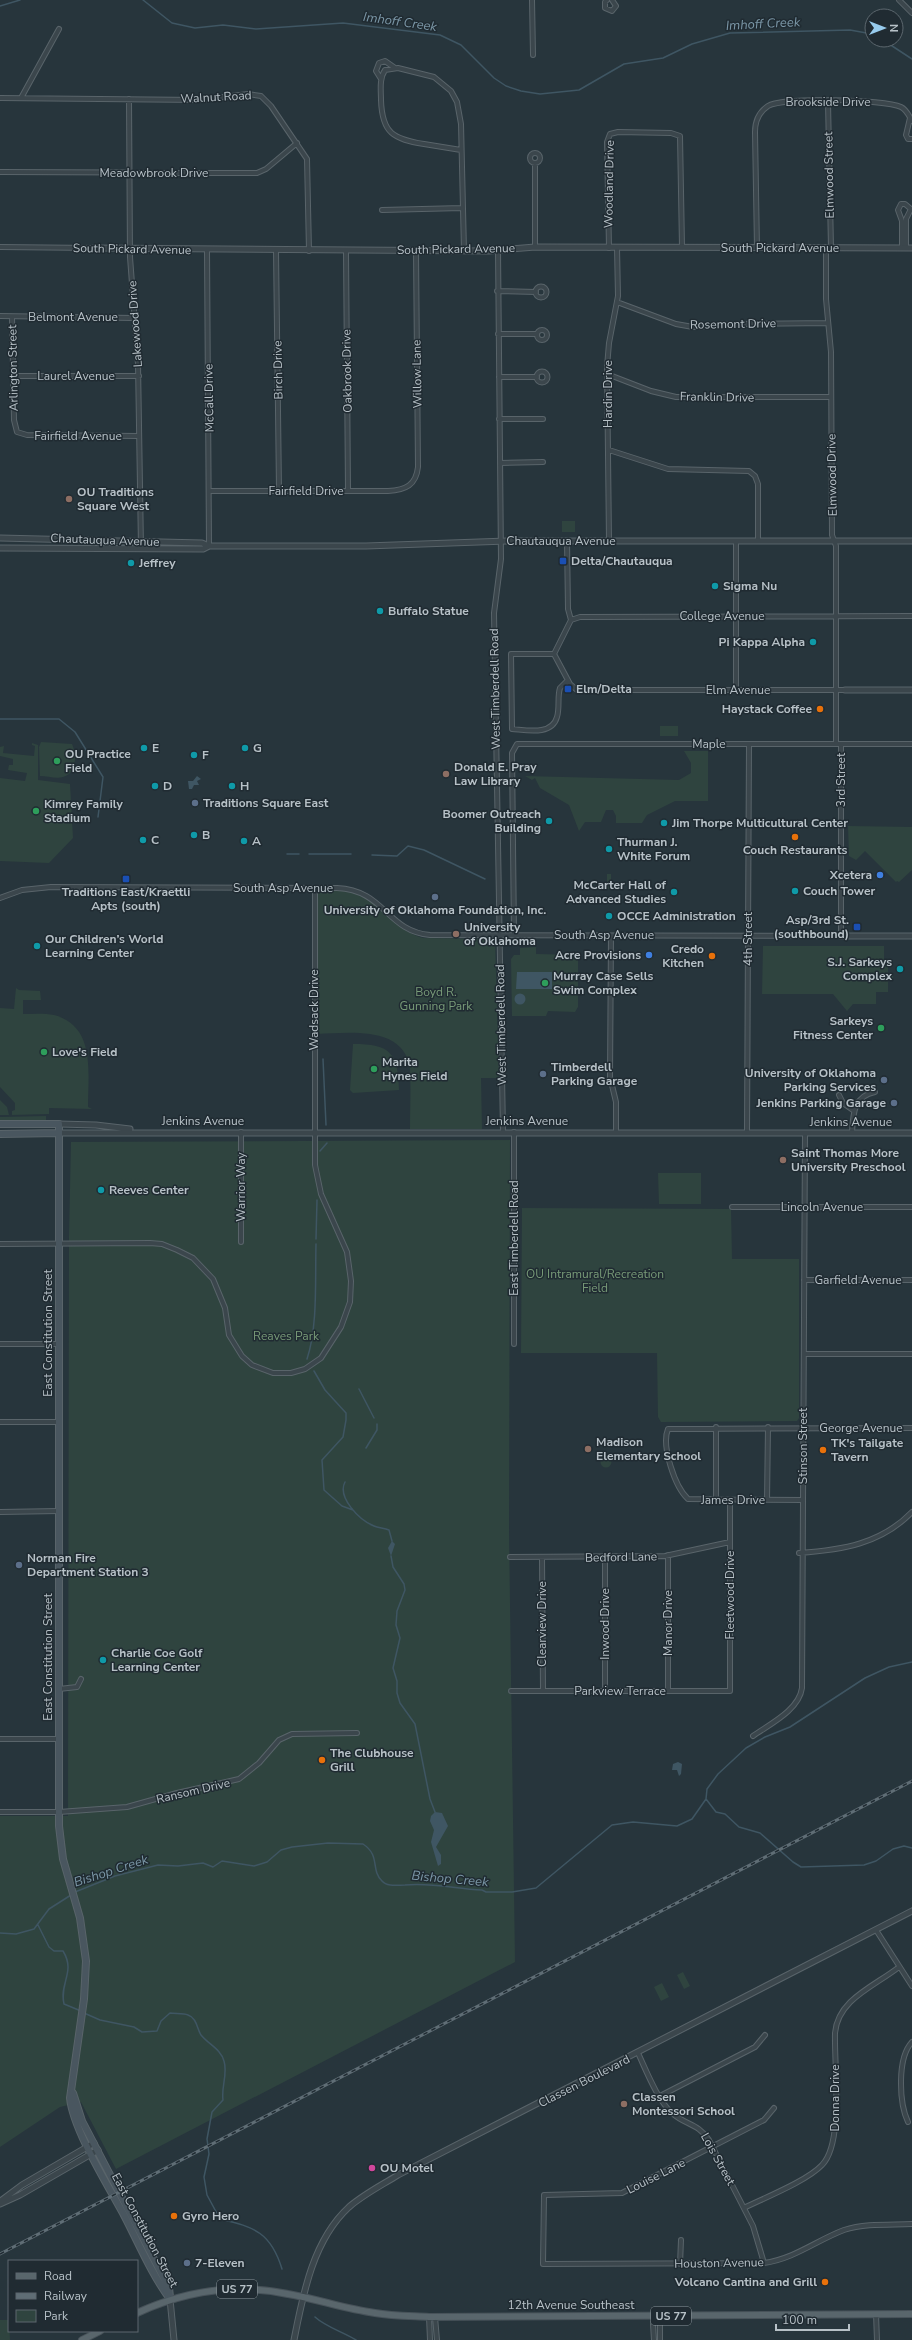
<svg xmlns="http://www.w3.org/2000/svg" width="912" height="2340" viewBox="0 0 912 2340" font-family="'Nunito Sans',sans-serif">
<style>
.green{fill:#2f443f}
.water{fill:#3f5663}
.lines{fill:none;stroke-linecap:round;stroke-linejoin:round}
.stream{stroke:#3f5663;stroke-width:1.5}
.minor-casing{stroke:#59646a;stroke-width:6}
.tertiary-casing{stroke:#59646a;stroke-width:7}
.secondary-casing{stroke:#59646a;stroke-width:8}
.primary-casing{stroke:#475259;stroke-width:8}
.minor{stroke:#3b464c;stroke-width:4}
.tertiary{stroke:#3b464c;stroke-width:5}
.secondary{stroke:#49565f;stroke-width:6}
.primary{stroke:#59666c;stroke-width:6}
.rail-casing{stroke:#5f6d75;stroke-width:3}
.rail{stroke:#202b32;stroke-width:1.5;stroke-dasharray:4.5;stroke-linecap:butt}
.education-dot{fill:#8d6e63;stroke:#202b32;stroke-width:1.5}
.transit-dot{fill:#1a4fb4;stroke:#202b32;stroke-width:1.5}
.culture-dot{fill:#0f9aa8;stroke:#202b32;stroke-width:1.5}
.food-dot{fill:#e8710a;stroke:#202b32;stroke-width:1.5}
.leisure-dot{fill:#2e9e5b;stroke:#202b32;stroke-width:1.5}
.service-dot{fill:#5c6f8a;stroke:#202b32;stroke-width:1.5}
.shop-dot{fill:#3f7fe0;stroke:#202b32;stroke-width:1.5}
.hotel-dot{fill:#d1479c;stroke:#202b32;stroke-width:1.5}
.labels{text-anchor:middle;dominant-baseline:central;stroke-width:3;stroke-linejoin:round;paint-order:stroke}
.shield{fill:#202b32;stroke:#8a949a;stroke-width:1}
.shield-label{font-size:11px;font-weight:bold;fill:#b7c1c7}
.street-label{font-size:12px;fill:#b7c1c7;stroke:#202b32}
.poi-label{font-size:12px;font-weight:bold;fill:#b7c1c7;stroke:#202b32;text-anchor:start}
.park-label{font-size:12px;fill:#789b78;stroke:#202b32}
.water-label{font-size:13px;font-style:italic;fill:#7b97a7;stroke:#202b32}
</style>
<rect width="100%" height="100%" fill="#27353c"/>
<path class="green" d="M562,521H575V532H562Z
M660,726H678V736H660Z
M41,742L72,744C77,755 77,773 63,777C56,779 47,776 40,776L39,747Z
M32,743L38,745V780L70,784L73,838L49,863L0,861V778L25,781L27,773L8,770L9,765H13V759L0,756V747L4,746L3,753L34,756L35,746L32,745Z
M684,751H708V801H675L647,815L642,823H616V816L613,810H606L601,822H585L579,831L569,805L540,788L535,778L532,780L525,776L679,780L691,773V763Z
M848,826L912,827V870L899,882L897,881L896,882L865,851L856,860L849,856Z
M607,874H611V889H607Z
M317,890C331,890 347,888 360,894C386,906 392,929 423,938L495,939L499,1078H481L482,1129H410C410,1110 411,1090 410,1070C406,1025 348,1033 317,1034Z
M763,946H884V959L888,962V975L893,976V981H888V992H876V1004H853L847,1011L833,994H762Z
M536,947V954L578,955V1007L575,1012L548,1011L546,1016H512L511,959L514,955H520V948Z
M16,988L19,990L40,991L41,1000H23V1014C33,1014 44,1013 54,1015C96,1026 88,1073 88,1107L92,1109L49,1108V1114L12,1115V1111L15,1110V1103L0,1087V1008L14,1009Z
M353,1044C391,1044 398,1053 399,1090L353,1093L350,1090Z
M0,1100L7,1107L9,1115H0Z
M46,1116V1121H0V1117Z
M510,1140L509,1531L515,1962L116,2169L81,2102L60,2107L0,2147V1816H68L69,1236L71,1142Z
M658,1173H701V1204H659Z
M522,1208L731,1209L732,1259H799V1418L797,1421L661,1422L658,1417L657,1353H521Z
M600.5 1462a5.5 5.5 0 1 1 11 0a5.5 5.5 0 1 1-11 0Z
M683,1972L690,1986L684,1989L677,1975Z
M662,1983L669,1997L661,2001L654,1987Z
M0,2320H9L10,2340H0Z"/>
<path class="water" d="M197,776L201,779L197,781L199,785H194L192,789H189L188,781H193Z
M517,972H552V989H516Z
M514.5 999a5.5 5.5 0 1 1 11 0a5.5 5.5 0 1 1-11 0Z
M392,1541L395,1544L391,1556L388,1548Z
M678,1762L682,1764L681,1774L679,1776L677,1770H672L673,1764Z
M435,1812L442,1813L448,1826L436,1847L441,1855V1864L438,1866L431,1842L434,1830L430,1821L431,1816Z"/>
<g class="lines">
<path class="stream" d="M143,0L172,23L195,28L223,25L256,29L343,23L440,35L461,45L494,78L506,86L521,91L540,94L579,90L624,64L663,58L692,44L730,33L850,30L872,34
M0,6L20,0
M883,40L912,59
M0,719H59L75,732L103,777L98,817
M287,854H299
M309,854H351
M372,855L397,856L408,846L424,850L485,879
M323,1059L326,1125
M320,1151L327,1143
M316,1239L317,1200
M307,1359C318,1326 315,1279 316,1244
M314,1371L325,1390L346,1413V1420L343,1437L322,1460L324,1490L342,1506L353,1510
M359,1389L374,1418
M366,1448L377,1430V1424
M345,1482C337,1497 359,1520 374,1526C378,1528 384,1528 389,1530L392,1541
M391,1556L393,1567L404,1584L405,1590L397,1611L396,1625L400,1638L393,1668L397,1681V1693L400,1703L415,1724L430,1799L435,1812
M706,1799L707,1789L718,1774L746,1748L765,1737L790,1727L865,1678L889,1667L912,1662
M706,1799L716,1812L725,1814L739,1827L760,1833L793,1862L801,1867L864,1865L876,1861L893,1849L904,1846L912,1848
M75,1892L115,1876L158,1865L178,1866L203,1863L213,1867L222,1861L254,1866L267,1862L281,1850L292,1847L328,1843L363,1844C381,1856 370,1869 382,1881C387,1887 398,1885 405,1885C431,1882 456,1889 482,1890L486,1892H512L536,1888L612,1825L633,1822L677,1826L692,1819L706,1799
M38,1925L49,1947L54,1951H63C76,1972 59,1983 64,2004L81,2011
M0,1933L16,1934L34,1929L49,1909L71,1895
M84,2013L100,2020L134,2027L142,2032L157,2031L161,2021L170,2013C175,2014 183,2013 188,2015C197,2018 197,2029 201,2035C208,2044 221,2049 224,2061C228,2074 221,2087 223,2100L212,2112L207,2139L209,2154L204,2177L207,2195L220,2219C255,2227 271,2233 282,2269
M315,2317C326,2327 343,2332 356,2340"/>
<g class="minor-casing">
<path id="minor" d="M532,0L533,55
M607,0L605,2V8L612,11L616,6L612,0
M899,0L912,13
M381,79L376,71L379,63L385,61L395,68
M0,98L199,100L248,94L261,96L271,106L307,159L309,251
M21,98L59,29
M129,99L130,257L138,364L141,548
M828,102L831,248
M910,118L906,135L908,139H912
M461,150C449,148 437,146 424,144C394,139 382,134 381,100C381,91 379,79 385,70L398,68L434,77L451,91L457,102L461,124L464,251
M530 158a5 5 0 1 1 10 0a5 5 0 1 1-10 0Z
M535,163V247
M0,172L257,173L266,169L297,143
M382,210L462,208
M0,247L94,248
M902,247V221L898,210L901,204H905L911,209L906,219V247
M609,248L607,142L610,134L618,132L671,133L680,136L682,247
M757,248L755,132C755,122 759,112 768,106C783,97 884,99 901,107C907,110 909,116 912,121
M826,248V299L831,352L832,535L836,546V744
M207,250L209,546
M276,250L279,490
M498,250L501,559L494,613L503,1132
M346,251L348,490
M535.5 292a5.5 5.5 0 1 1 11 0a5.5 5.5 0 1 1-11 0Z
M497,291L536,292
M617,302L676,324L693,327L737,324L828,323
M0,316L134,318
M12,317L14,420L17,432L27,435L139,436
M537 335a5 5 0 1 1 10 0a5 5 0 1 1-10 0Z
M498,334H536
M536.5 377a5.5 5.5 0 1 1 11 0a5.5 5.5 0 1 1-11 0Z
M607,374L651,391L676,397H831
M14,376H139
M499,377H537
M499,419H543
M609,450L668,469L749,471L755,476L758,484V541
M500,463L543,462
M210,491H388C406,490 416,485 418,467L416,251
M567,541L568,609L571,620
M609,541L607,367L609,343L618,296L617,248
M736,541V690
M554,654L571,620L580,617L912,616
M568,680L560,688C557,697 560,707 557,717C552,736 526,730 512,729L511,654H554L570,684L577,690H845
M0,898L22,890L51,887L337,888C385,890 386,931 430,935L841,936V744
M514,935L512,753L517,744H912
M611,936L610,1077L616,1102V1132
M839,1095L843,1103L853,1110
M747,1133L749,744
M852,1133C853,1115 853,1096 875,1092
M732,1207H912
M241,1242V1132
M0,1244L150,1243L162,1244L177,1250L193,1258L213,1279L225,1308L229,1335L242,1356L252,1365L273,1373H291L305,1369L321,1358L341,1327L350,1302L351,1281L347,1252L321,1194L315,1165V888
M804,1280H912
M0,1344H60
M514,1344V1132
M804,1354H912
M0,1422H60
M716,1500V1427
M767,1500L768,1427
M803,1500L688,1499C675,1487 661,1446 668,1429L912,1428
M0,1512L59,1511
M799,1553C842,1550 881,1544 912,1512
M510,1557L665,1556L730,1542
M542,1557L543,1691
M605,1557V1691
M59,1689L77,1687L81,1679
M511,1691H730V1500
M668,1691V1555
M753,1736C770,1724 799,1710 802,1688L805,1133
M0,1739H59
M0,1812H59L127,1807L177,1793L239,1779L259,1763L279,1740L292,1734L357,1733
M876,1930L912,1986
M638,2053C646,2070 658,2101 672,2113C685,2125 698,2123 709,2140L753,2226L764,2263
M660,2096L755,2047L765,2035
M774,2108L764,2120L622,2193L544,2195L543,2264L764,2263C794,2259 817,2240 844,2230C866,2223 890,2225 912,2224
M908,2122C899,2103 897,2058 912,2042
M744,2208C764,2198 807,2181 822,2165C844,2143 834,2065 835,2033C838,1999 875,1986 899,1967
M680,2264L681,2240
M876,2314L877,2340
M656,2316L660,2323V2340
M429,2317L430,2340
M435,2317L437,2340
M654,2340L653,2324L656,2316"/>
</g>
<g class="tertiary-casing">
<path id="tertiary" d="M94,248L489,251L535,247L912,248
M0,538L202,543L209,546H366L507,541H912
M0,548L203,549L209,546
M845,690H912
M841,936H912
M59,1124L96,1125L130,1129
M59,1133H912
M2,2200L22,2185L94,2143
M0,2204L20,2195L98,2150
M170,2299L174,2340
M294,2340C303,2294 313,2240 349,2207C364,2194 382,2185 398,2175L912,1911"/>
</g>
<g class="secondary-casing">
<path id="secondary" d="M0,1124H59V1826L63,1859L80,1918L86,1961L84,1999L70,2098C73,2130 109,2187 125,2217C139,2244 152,2275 170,2299
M0,1134L59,1133
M73,2093L82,2121L169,2288L170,2297"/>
</g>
<g class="primary-casing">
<path id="primary" d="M137,2313C185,2291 236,2283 288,2294C317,2299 345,2309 375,2313C392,2316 411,2316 429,2317L912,2314
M82,2340L100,2331"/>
</g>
<use href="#minor" class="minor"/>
<use href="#tertiary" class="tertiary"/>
<use href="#secondary" class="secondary"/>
<use href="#primary" class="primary"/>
<g class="rail-casing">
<path id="rail" d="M0,2254L912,1781"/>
</g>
<use href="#rail" class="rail"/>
</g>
<g class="education-dot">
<circle cx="69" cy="499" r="4"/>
<circle cx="446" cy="774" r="4"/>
<circle cx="456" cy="934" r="4"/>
<circle cx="783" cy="1160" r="4"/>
<circle cx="588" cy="1449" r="4"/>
<circle cx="624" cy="2104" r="4"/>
</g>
<g class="transit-dot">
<rect x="559" y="557" width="8" height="8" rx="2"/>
<rect x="564" y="685" width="8" height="8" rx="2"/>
<rect x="122" y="875" width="8" height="8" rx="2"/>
<rect x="853" y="923" width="8" height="8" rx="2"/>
</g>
<g class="culture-dot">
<circle cx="131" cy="563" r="4"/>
<circle cx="715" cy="586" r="4"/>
<circle cx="380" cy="611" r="4"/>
<circle cx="813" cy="642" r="4"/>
<circle cx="144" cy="748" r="4"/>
<circle cx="245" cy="748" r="4"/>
<circle cx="194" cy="755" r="4"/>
<circle cx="155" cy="786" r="4"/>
<circle cx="232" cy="786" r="4"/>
<circle cx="549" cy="821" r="4"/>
<circle cx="664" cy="823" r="4"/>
<circle cx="194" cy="835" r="4"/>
<circle cx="143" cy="840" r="4"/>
<circle cx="244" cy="841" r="4"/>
<circle cx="609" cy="849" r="4"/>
<circle cx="795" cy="891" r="4"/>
<circle cx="674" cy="892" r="4"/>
<circle cx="609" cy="916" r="4"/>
<circle cx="37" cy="946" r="4"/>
<circle cx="900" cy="969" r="4"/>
<circle cx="101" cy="1190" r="4"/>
<circle cx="103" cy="1660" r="4"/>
</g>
<g class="food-dot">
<circle cx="820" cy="709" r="4"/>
<circle cx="795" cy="837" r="4"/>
<circle cx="712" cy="956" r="4"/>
<circle cx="823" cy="1450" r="4"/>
<circle cx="322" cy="1760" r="4"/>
<circle cx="174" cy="2216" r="4"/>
<circle cx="825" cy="2282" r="4"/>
</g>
<g class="leisure-dot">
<circle cx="57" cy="761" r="4"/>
<circle cx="36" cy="811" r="4"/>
<circle cx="545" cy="983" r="4"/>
<circle cx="881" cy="1028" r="4"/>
<circle cx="44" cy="1052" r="4"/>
<circle cx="374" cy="1069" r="4"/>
</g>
<g class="service-dot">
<circle cx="195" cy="803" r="4"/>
<circle cx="435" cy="897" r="4"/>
<circle cx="543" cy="1074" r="4"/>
<circle cx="884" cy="1080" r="4"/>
<circle cx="894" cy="1103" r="4"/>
<circle cx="19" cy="1565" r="4"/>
<circle cx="187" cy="2263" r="4"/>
</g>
<g class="shop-dot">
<circle cx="880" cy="875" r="4"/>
<circle cx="649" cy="955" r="4"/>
</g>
<circle class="hotel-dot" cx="372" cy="2168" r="4"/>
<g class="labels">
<g class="shield">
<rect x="217" y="2280" width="40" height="18" rx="3"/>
<rect x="651" y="2307" width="40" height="18" rx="3"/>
</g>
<g class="shield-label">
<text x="237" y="2289">US 77</text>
<text x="671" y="2316">US 77</text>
</g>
<g class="street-label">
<text transform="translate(216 97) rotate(-3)">Walnut Road</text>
<text x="828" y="102">Brookside Drive</text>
<text x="154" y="173">Meadowbrook Drive</text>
<text transform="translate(829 175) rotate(-91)">Elmwood Street</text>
<text transform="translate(609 184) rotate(-89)">Woodland Drive</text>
<text x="780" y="248">South Pickard Avenue</text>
<text transform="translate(132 249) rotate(1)">South Pickard Avenue</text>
<text transform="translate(456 249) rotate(-1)">South Pickard Avenue</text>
<text x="73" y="317">Belmont Avenue</text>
<text transform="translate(135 324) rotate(-94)">Lakewood Drive</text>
<text transform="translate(733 324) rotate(-1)">Rosemont Drive</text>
<text transform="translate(13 368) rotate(-91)">Arlington Street</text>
<text transform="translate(278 370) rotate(-91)">Birch Drive</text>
<text transform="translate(347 371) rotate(-91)">Oakbrook Drive</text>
<text transform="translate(417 374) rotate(-91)">Willow Lane</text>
<text x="76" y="376">Laurel Avenue</text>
<text transform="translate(608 394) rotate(-90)">Hardin Drive</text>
<text transform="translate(717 397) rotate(1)">Franklin Drive</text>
<text transform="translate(209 398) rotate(-91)">McCall Drive</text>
<text x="78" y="436">Fairfield Avenue</text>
<text transform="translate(832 475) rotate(-91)">Elmwood Drive</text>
<text x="306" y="491">Fairfield Drive</text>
<text transform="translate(105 540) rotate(2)">Chautauqua Avenue</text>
<text x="561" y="541">Chautauqua Avenue</text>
<text x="722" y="616">College Avenue</text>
<text transform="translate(495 689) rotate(-91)">West Timberdell Road</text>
<text x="738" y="690">Elm Avenue</text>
<text x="709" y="744">Maple</text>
<text transform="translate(841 780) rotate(-90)">3rd Street</text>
<text x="283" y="888">South Asp Avenue</text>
<text x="604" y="935">South Asp Avenue</text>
<text transform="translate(748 939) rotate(-90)">4th Street</text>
<text transform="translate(314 1010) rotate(-90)">Wadsack Drive</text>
<text transform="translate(501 1025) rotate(-91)">West Timberdell Road</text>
<text x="203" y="1121">Jenkins Avenue</text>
<text x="527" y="1121">Jenkins Avenue</text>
<text x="851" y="1122">Jenkins Avenue</text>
<text transform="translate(241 1187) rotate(-90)">Warrior Way</text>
<text x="822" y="1207">Lincoln Avenue</text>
<text transform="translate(514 1238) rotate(-90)">East Timberdell Road</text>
<text x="858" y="1280">Garfield Avenue</text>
<text transform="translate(48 1333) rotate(-90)">East Constitution Street</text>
<text x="861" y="1428">George Avenue</text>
<text transform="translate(803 1446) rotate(-90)">Stinson Street</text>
<text x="733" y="1500">James Drive</text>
<text transform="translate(621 1557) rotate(-1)">Bedford Lane</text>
<text transform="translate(730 1595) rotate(-90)">Fleetwood Drive</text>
<text transform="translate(668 1623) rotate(-90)">Manor Drive</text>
<text transform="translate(542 1624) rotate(-90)">Clearview Drive</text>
<text transform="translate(605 1624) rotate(-90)">Inwood Drive</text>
<text transform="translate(48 1657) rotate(-90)">East Constitution Street</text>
<text x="620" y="1691">Parkview Terrace</text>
<text transform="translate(193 1791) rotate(-13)">Ransom Drive</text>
<text transform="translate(584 2081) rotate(-27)">Classen Boulevard</text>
<text transform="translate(835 2098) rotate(-90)">Donna Drive</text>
<text transform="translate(718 2159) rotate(61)">Lois Street</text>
<text transform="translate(656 2176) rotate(-27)">Louise Lane</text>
<text transform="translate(145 2230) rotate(62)">East Constitution Street</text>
<text transform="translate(719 2263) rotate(-1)">Houston Avenue</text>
<text x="571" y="2305">12th Avenue Southeast</text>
</g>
<g class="poi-label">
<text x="77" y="492">OU Traditions<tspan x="77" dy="14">Square West</tspan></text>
<text x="571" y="561">Delta/Chautauqua</text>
<text x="139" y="563">Jeffrey</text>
<text x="723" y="586">Sigma Nu</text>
<text x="388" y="611">Buffalo Statue</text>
<text x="805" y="642" text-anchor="end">Pi Kappa Alpha</text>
<text x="576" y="689">Elm/Delta</text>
<text x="812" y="709" text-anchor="end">Haystack Coffee</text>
<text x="152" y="748">E</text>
<text x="253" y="748">G</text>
<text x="65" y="754">OU Practice<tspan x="65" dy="14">Field</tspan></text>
<text x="202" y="755">F</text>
<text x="454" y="767">Donald E. Pray<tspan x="454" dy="14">Law Library</tspan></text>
<text x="163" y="786">D</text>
<text x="240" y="786">H</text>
<text x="203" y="803">Traditions Square East</text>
<text x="44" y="804">Kimrey Family<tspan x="44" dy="14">Stadium</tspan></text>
<text x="541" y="814" text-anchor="end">Boomer Outreach<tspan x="541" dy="14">Building</tspan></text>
<text x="672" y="823">Jim Thorpe Multicultural Center</text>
<text x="202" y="835">B</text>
<text x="151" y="840">C</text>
<text x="252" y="841">A</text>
<text x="617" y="842">Thurman J.<tspan x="617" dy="14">White Forum</tspan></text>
<text x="795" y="850" text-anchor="middle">Couch Restaurants</text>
<text x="872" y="875" text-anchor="end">Xcetera</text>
<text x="666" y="885" text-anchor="end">McCarter Hall of<tspan x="666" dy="14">Advanced Studies</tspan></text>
<text x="803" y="891">Couch Tower</text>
<text x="126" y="892" text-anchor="middle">Traditions East/Kraettli<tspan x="126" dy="14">Apts (south)</tspan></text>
<text x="435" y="910" text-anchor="middle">University of Oklahoma Foundation, Inc.</text>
<text x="617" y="916">OCCE Administration</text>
<text x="849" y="920" text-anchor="end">Asp/3rd St.<tspan x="849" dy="14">(southbound)</tspan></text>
<text x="464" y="927">University<tspan x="464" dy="14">of Oklahoma</tspan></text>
<text x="45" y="939">Our Children’s World<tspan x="45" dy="14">Learning Center</tspan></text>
<text x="704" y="949" text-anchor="end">Credo<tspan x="704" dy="14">Kitchen</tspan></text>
<text x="641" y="955" text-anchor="end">Acre Provisions</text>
<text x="892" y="962" text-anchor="end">S.J. Sarkeys<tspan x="892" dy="14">Complex</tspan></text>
<text x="553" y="976">Murray Case Sells<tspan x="553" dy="14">Swim Complex</tspan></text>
<text x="873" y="1021" text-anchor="end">Sarkeys<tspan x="873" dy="14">Fitness Center</tspan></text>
<text x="52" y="1052">Love's Field</text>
<text x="382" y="1062">Marita<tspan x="382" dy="14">Hynes Field</tspan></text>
<text x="551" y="1067">Timberdell<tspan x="551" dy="14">Parking Garage</tspan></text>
<text x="876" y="1073" text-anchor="end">University of Oklahoma<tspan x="876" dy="14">Parking Services</tspan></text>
<text x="886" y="1103" text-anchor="end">Jenkins Parking Garage</text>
<text x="791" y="1153">Saint Thomas More<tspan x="791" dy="14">University Preschool</tspan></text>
<text x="109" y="1190">Reeves Center</text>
<text x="596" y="1442">Madison<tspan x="596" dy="14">Elementary School</tspan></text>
<text x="831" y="1443">TK's Tailgate<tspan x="831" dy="14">Tavern</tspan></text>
<text x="27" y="1558">Norman Fire<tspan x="27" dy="14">Department Station 3</tspan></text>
<text x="111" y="1653">Charlie Coe Golf<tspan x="111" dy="14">Learning Center</tspan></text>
<text x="330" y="1753">The Clubhouse<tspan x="330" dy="14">Grill</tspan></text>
<text x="632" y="2097">Classen<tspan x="632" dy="14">Montessori School</tspan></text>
<text x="380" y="2168">OU Motel</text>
<text x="182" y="2216">Gyro Hero</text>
<text x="195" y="2263">7-Eleven</text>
<text x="817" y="2282" text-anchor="end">Volcano Cantina and Grill</text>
</g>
<g class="park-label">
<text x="436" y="992">Boyd R.<tspan x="436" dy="14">Gunning Park</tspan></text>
<text x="595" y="1274">OU Intramural/Recreation<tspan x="595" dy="14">Field</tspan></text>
<text x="286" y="1336">Reaves Park</text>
</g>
<g class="water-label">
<text transform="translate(400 22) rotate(8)">Imhoff Creek</text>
<text transform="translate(763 24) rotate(-3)">Imhoff Creek</text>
<text transform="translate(111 1871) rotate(-18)">Bishop Creek</text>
<text transform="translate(450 1879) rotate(5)">Bishop Creek</text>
</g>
</g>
<rect x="8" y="2260" width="130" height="72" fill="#202b32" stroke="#5c676e"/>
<rect x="16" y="2273" width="20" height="6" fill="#59666c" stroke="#5c676e"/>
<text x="44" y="2280" font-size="12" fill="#b7c1c7">Road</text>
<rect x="16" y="2293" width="20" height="6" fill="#5f6d75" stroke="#5c676e"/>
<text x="44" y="2300" font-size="12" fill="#b7c1c7">Railway</text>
<rect x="16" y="2310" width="20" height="12" fill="#2f443f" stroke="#5c676e"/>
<text x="44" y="2320" font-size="12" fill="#b7c1c7">Park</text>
<g transform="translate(884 28) rotate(90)"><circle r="19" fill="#202b32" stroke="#5c676e"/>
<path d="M0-3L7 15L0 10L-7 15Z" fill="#97cbed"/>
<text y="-6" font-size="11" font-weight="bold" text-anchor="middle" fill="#b7c1c7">N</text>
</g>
<path d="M776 2324v6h73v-6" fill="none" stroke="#b7c1c7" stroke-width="2"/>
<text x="782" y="2324" font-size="12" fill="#b7c1c7" stroke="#202b32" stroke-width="3" paint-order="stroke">100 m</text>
</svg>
